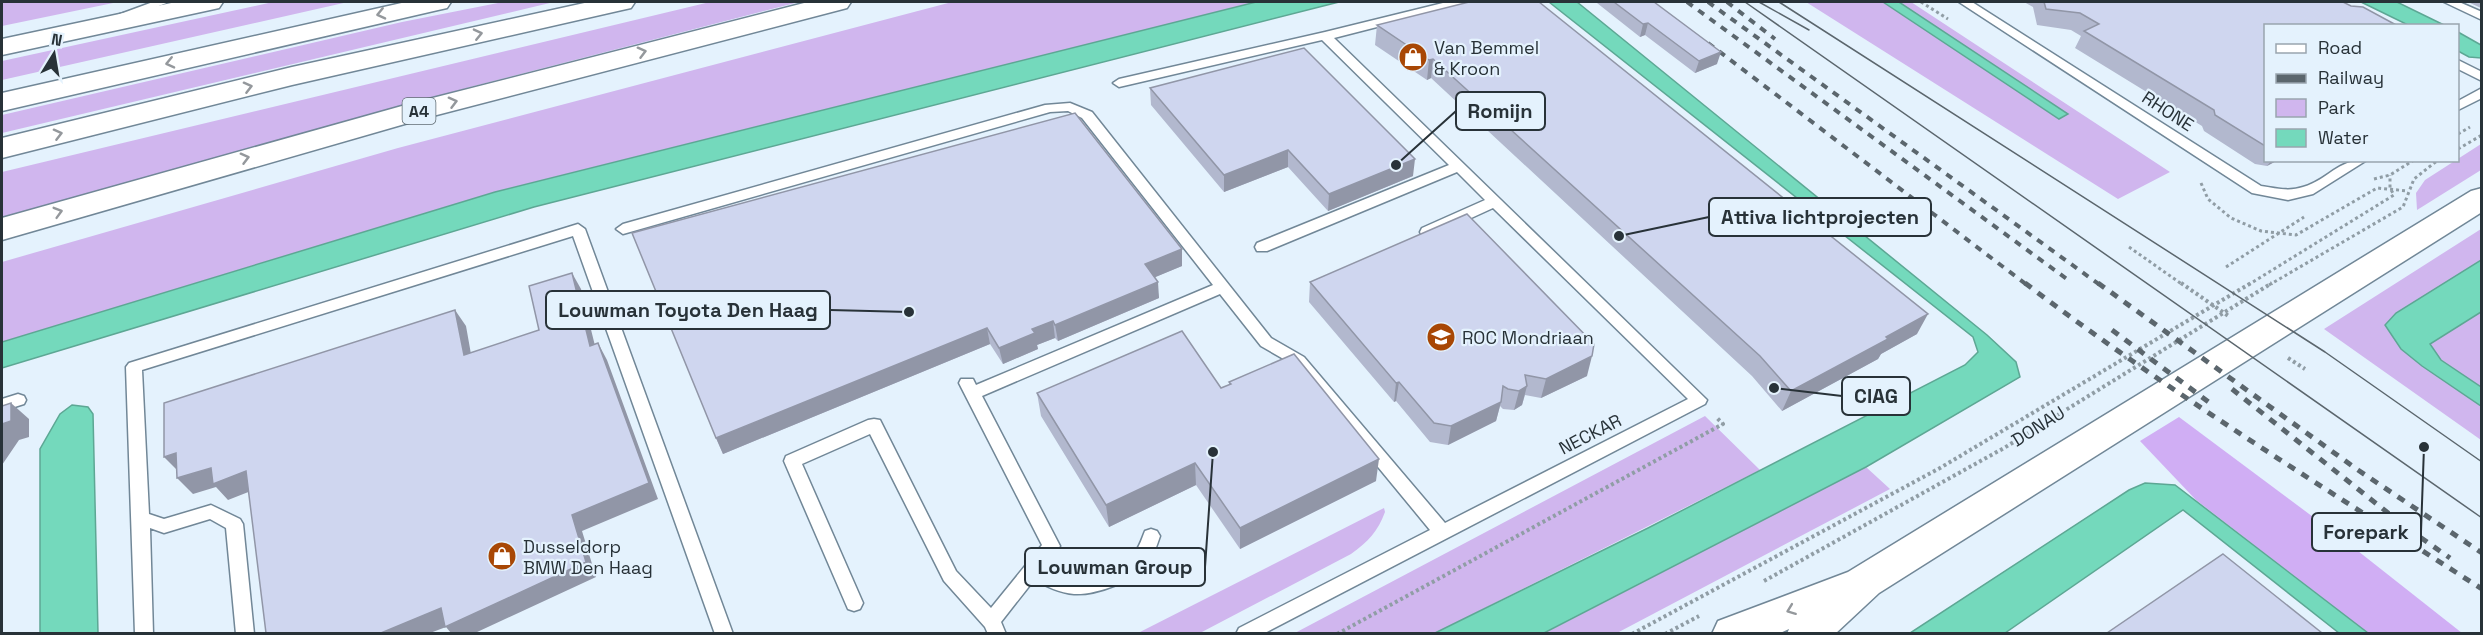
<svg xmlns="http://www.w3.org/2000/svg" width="2483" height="635" viewBox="0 0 2483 635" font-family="'Space Grotesk',sans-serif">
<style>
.green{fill:#d0b6ee}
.forest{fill:#d0aef4}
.water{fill:#74d9bc;stroke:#5da794;stroke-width:1.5}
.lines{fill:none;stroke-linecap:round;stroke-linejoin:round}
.service-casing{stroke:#718797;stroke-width:3}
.secondary-casing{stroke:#718797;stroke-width:3}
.motorway-casing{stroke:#718797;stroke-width:3}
.path-far1{stroke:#909da5;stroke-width:3;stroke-dasharray:3 3;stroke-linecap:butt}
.path{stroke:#909da5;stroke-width:4;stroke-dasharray:3 3;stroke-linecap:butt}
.service{fill:#fff;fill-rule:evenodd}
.secondary{fill:#fff;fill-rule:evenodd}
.motorway{fill:#fff;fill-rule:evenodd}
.tram{stroke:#5b666d;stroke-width:1.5}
.rail-far1{stroke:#5b666d;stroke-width:4;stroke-dasharray:7 7;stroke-linecap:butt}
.rail{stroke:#5b666d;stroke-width:5;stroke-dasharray:8 8;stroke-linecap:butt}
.wall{fill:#b2b8ce}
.shaded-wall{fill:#9196a7}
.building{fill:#cfd6ef;stroke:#9196a7;stroke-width:1.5}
.oneway{stroke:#94989c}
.labels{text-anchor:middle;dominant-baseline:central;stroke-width:4.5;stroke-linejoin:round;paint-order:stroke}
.shield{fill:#e4f2fd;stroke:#606c73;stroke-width:1.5}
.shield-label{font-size:16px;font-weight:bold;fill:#283238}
.poi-label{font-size:18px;fill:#283238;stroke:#e4f2fd;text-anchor:start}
.street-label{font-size:18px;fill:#283238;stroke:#e4f2fd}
.leader{fill:none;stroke:#283238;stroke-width:2}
.callout-dot{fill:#283238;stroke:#e4f2fd;stroke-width:2}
.callout{fill:#e4f2fd;stroke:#283238;stroke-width:2}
.callout-label{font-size:20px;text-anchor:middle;font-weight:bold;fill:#283238}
</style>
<rect width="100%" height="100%" fill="#e4f2fd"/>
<path class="green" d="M2,2H118L2,26Z
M273,2H348L2,80V61Z
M503,2H554L2,133V115L402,22Z
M710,2H799L474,86L2,217V172Z
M952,2H1256L495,192L2,342V262L398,148Z
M1806,2H1883L2059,119L2068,114L1899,2H1911L2170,172L2118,199Z
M2481,144V170L2417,210L2416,193L2425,180Z
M2481,229V260L2396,313L2385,325L2401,349L2422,366L2481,406V440L2324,329Z
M2481,312V387L2441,360L2430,344Z
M1705,416L1760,470L1435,633L1293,634Z
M1866,467L1890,489L1617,633L1543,634Z
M1384,508L1385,512C1378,531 1368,542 1351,554L1200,633H1138Z"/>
<path class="forest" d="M2179,417L2344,540L2462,633H2368L2196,500L2140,441Z"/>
<path class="water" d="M1256,2H1339L534,207L2,368V342L495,192Z
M1549,2H1577L1987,335L2016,362L2020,377L1866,467L1544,633H1435L1648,528L1965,365L1978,352L1973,337Z
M1883,2H1899L2068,114L2059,119Z
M2361,2H2397L2444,25H2408Z
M2458,32L2481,45V58L2469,57L2458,51Z
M2481,260V312L2430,344L2441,360L2481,387V406L2422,366L2401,349L2385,325L2396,313Z
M72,405L88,407L93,414L98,633H40V449L60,414Z
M2145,483L2175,485L2368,633H2339L2183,510L2005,633H1910L2129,490Z"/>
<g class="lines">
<g class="service-casing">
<path id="service" d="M153,2H169L125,19H117L115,16Z
M1447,2H1465L1463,5L1334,38L1707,400L1705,404L1263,634H1236L1239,628L1430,530L1294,365L1261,346L1220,294L982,396L1060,546L1044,568C1073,583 1113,580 1135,552C1140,546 1142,538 1145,531L1151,529L1157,531L1160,536C1157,545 1154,554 1149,562C1135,581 1097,595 1074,594C1060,593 1046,586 1034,580L1001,622L1006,634H988L985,627L944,581L870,434L802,464L863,603L860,609L854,611L848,609L784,461L786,456L868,420L874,419L880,420L956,571L991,608L1042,545L959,383L961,379H973L976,385L1213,285L1082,118L1068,111L1050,112L623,234L616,229L623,224L1045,105L1070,103L1092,112L1271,338L1304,357L1445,523L1688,399L1493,208L1432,236H1422L1420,232L1422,228L1485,200L1457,172L1267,251H1257L1255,247L1257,243L1449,165L1322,40L1119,87L1113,83L1119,79L1325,32Z
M1959,2H1972L2261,186C2275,188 2289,192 2303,187C2330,179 2335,160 2367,160L2313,194L2288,200L2252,193Z
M2444,2H2459L2482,12V20Z
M2458,60L2482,72V81L2458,69Z
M2482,88V98L2458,110V101Z
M578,224L585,229L733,634H715L573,236L142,370L149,514L164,519L211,505L240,519L243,524L254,634H236L226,528L210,519L164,533L150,528L153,634H135L126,367L129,363Z
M18,394L24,396L26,400L24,404L2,411V399Z"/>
</g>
<g class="secondary-casing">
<path id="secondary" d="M2482,188V212L1879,593L1835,634H1787L1789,629L1778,634H1712L1718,621L1848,572L2471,191Z"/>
</g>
<g class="motorway-casing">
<path id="motorway" d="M176,2H223L219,8L210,10L2,55V39Z
M406,2H451L447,8L438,10L2,111V93Z
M589,2H635L631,8L622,10L292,85L2,158V138L292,67Z
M808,2H851L847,8L429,117L2,240V218L409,104Z"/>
</g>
<path class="path-far1" d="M1921,2L1948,19
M2458,134L2470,127
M2458,149L2482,135
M2374,179L2390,175L2414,160
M2201,183L2208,199L2231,218L2261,231L2296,235L2377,188L2408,191
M2129,247L2183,285
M2226,267L2304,217
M2248,285L2394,195L2390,188V175
M2269,285L2403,207L2414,179L2438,160"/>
<path class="path" d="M2181,283L2230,317
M2288,358L2305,369
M1764,581L2004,448L2272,283
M1337,634L1723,424L1716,417
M1632,634L1940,468L2251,283
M1665,634L1699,616"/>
<use href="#service" class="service"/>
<use href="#secondary" class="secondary"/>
<use href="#motorway" class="motorway"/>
<path class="tram" d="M1745,2L2482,518
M1759,2L1809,30
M1779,2L2325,352L2482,462"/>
<path class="rail-far1" d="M1687,2L2071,282
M1708,2L2100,285
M1727,2L1775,39
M1708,43L2027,285"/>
<path class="rail" d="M2025,283C2171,394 2328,490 2482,589
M2098,283L2358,470L2482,553
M2112,330L2210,403
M2232,389L2407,528L2450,558"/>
</g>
<path class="wall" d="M1597,2H1654L1717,64L1695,73L1645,35L1640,37L1597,3Z
M2024,2H2343L2265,26V160H2278L2267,166L2255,164L2204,131L2202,126L2075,48L2081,36L2071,30L2037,25L2033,7Z
M2468,2H2481V8Z
M1377,25L1917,334L1881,354L1878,359L1782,411L1752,376L1431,78L1427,80L1375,45Z
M1150,88L1413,176L1328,211L1288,167L1224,192L1151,105Z
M1182,249V266L1155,277L1159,298L1058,341L1055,338L1037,345L1038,349L1003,364L990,344L723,454L716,438Z
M1310,282L1587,376L1541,398L1525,395L1522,405L1514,410L1503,409L1500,406L1496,421L1448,445L1430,442L1396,401L1394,402L1309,302Z
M1229,382L1376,481L1240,549L1196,485L1109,527L1041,416L1037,393L1221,388L1229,385Z"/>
<path class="shaded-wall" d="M1648,23L1645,35L1640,37L1643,24Z
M1721,52L1717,64L1695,73L1699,61Z
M1433,59L1431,78L1427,80L1429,60Z
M1288,150V167L1224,192V175Z
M1415,159L1413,176L1328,211L1329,194Z
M2272,160H2278L2267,166Z
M1182,249V266L1146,281L1145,264Z
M572,273L581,289L599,362L590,346Z
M1158,282L1159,298L1058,341L1055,325Z
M455,310L466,326L474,371L464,355Z
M1928,314L1917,334L1881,354L1878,359L1782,411L1791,391L1886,337Z
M1053,321L1055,338L1037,345L1038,349L1003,364L999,348L1032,329Z
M987,328L990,344L723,454L716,438Z
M598,343L607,360L658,499L582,531L596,577L475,633H451L446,627L430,633H381L572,515Z
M1592,356L1587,376L1541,398L1546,379Z
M1399,382L1396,401L1394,402L1396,383Z
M1527,386L1522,405L1514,410L1519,391Z
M1501,402L1496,421L1448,445L1451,426Z
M11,403L29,419V437L19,440L2,465V424Z
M176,453L180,473L164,457Z
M1379,459L1376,481L1240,549V528Z
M1195,463L1196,485L1109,527L1106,505Z
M211,468L246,471L261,487L228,500L216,487L193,494L177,478Z"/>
<path class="building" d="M1469,2H1539L1928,314L1886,337L1888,339L1791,391L1760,356L1433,59L1429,60L1377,25Z
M1614,2H1654L1721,52L1699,61L1648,23L1643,24Z
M2044,2H2343L2351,6L2363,7L2398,26H2265V146L2215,115L2214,110L2084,31L2099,24L2080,13L2046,9Z
M1304,48L1415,159L1329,194L1288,150L1224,175L1150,88Z
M1075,113L1182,249L1145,264L1158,282L1055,325L1053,321L1032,329L1035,333L999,348L987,328L716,438L632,233Z
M1467,214L1594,344L1592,356L1546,379L1525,375L1527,386L1519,391L1508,389L1503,386L1501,402L1451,426L1434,423L1399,382L1396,383L1310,282Z
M572,273L590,346L598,343L649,483L572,515L586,562L445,627L441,608L381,633H266L246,471L213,484L211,468L177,478L176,453L164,457V403L455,310L464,355L539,330L529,286Z
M1182,331L1221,388L1231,384L1229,382L1294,354L1379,459L1240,528L1195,463L1106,505L1037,393Z
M11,403V421L2,424V406Z
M2223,554L2322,633H2107Z"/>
<defs><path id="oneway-chevron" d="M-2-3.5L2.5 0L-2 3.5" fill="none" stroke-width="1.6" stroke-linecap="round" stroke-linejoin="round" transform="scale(1.5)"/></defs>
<g class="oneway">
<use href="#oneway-chevron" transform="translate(381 14) rotate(167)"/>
<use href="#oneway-chevron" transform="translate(478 34) rotate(-13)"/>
<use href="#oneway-chevron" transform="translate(642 52) rotate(-15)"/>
<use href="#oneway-chevron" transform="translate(170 63) rotate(167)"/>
<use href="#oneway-chevron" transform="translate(248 87) rotate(-14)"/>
<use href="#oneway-chevron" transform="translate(453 102) rotate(-15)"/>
<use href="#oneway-chevron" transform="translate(58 134) rotate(-14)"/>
<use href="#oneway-chevron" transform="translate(245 158) rotate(-15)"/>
<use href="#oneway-chevron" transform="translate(58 212) rotate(-16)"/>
<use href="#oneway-chevron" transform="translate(1791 610) rotate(159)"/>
</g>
<defs>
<g id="shop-disc" transform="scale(1.5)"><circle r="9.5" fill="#a84705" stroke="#e4f2fd"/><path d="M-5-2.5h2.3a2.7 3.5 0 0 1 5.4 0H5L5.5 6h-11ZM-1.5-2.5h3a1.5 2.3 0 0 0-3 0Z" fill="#fff"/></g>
<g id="university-disc" transform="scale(1.5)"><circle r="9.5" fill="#a84705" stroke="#e4f2fd"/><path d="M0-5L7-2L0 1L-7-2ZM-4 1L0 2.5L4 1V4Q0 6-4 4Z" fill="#fff"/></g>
</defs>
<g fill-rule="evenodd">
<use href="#shop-disc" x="1413" y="57"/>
<use href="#university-disc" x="1441" y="337"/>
<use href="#shop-disc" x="502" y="556"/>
</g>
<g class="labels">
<rect class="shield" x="402.5" y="98" width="33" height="26" rx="4.5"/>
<g class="shield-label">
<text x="419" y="111">A4</text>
</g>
<g class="poi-label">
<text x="1434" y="47">Van Bemmel<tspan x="1434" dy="21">&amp; Kroon</tspan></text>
<text x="1462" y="337">ROC Mondriaan</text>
<text x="523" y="546">Dusseldorp<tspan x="523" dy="21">BMW Den Haag</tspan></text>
</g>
<g class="street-label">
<text transform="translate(2168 111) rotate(33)">RHONE</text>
<text transform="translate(2038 426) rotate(-32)">DONAU</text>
<text transform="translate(1590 434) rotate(-27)">NECKAR</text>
</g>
</g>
<path class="leader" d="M1396 165L1456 111M1619 236L1709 217M909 312L830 310M1774 388L1842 396M2424 447L2421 532M1213 452L1205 567"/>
<g class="callout-dot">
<circle cx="1396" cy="165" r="6"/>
<circle cx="1619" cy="236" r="6"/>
<circle cx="909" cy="312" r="6"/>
<circle cx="1774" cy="388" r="6"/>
<circle cx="2424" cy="447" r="6"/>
<circle cx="1213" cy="452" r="6"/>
</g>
<g class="callout">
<rect x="1456" y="92" width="89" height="38" rx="6"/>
<rect x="1709" y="198" width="222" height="38" rx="6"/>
<rect x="546" y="291" width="284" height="38" rx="6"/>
<rect x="1842" y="377" width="68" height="38" rx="6"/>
<rect x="2312" y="513" width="109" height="38" rx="6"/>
<rect x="1025" y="548" width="180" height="38" rx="6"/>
</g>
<g class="callout-label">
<text x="1500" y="118">Romijn</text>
<text x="1820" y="224">Attiva lichtprojecten</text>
<text x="688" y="317">Louwman Toyota Den Haag</text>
<text x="1876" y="403">CIAG</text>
<text x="2366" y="539">Forepark</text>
<text x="1115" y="574">Louwman Group</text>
</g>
<rect width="2483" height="635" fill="none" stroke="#283238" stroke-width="6"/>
<rect x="2264" y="24" width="195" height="138" fill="#e4f2fd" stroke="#99a5ae" stroke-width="1.5"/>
<rect x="2276" y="44" width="30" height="9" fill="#ffffff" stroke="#99a5ae" stroke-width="1.5"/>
<text x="2318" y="54" font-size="18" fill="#283238">Road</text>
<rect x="2276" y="74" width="30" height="9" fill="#5b666d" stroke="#99a5ae" stroke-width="1.5"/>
<text x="2318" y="84" font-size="18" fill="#283238">Railway</text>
<rect x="2276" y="99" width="30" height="18" fill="#d0b6ee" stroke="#99a5ae" stroke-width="1.5"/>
<text x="2318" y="114" font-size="18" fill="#283238">Park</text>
<rect x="2276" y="129" width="30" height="18" fill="#74d9bc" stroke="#99a5ae" stroke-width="1.5"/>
<text x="2318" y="144" font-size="18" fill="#283238">Water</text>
<g transform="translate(54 54) rotate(11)" stroke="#e4f2fd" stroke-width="4.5" paint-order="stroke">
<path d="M0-4.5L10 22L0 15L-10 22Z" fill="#283238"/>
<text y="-9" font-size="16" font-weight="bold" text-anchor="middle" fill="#283238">N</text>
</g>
</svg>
